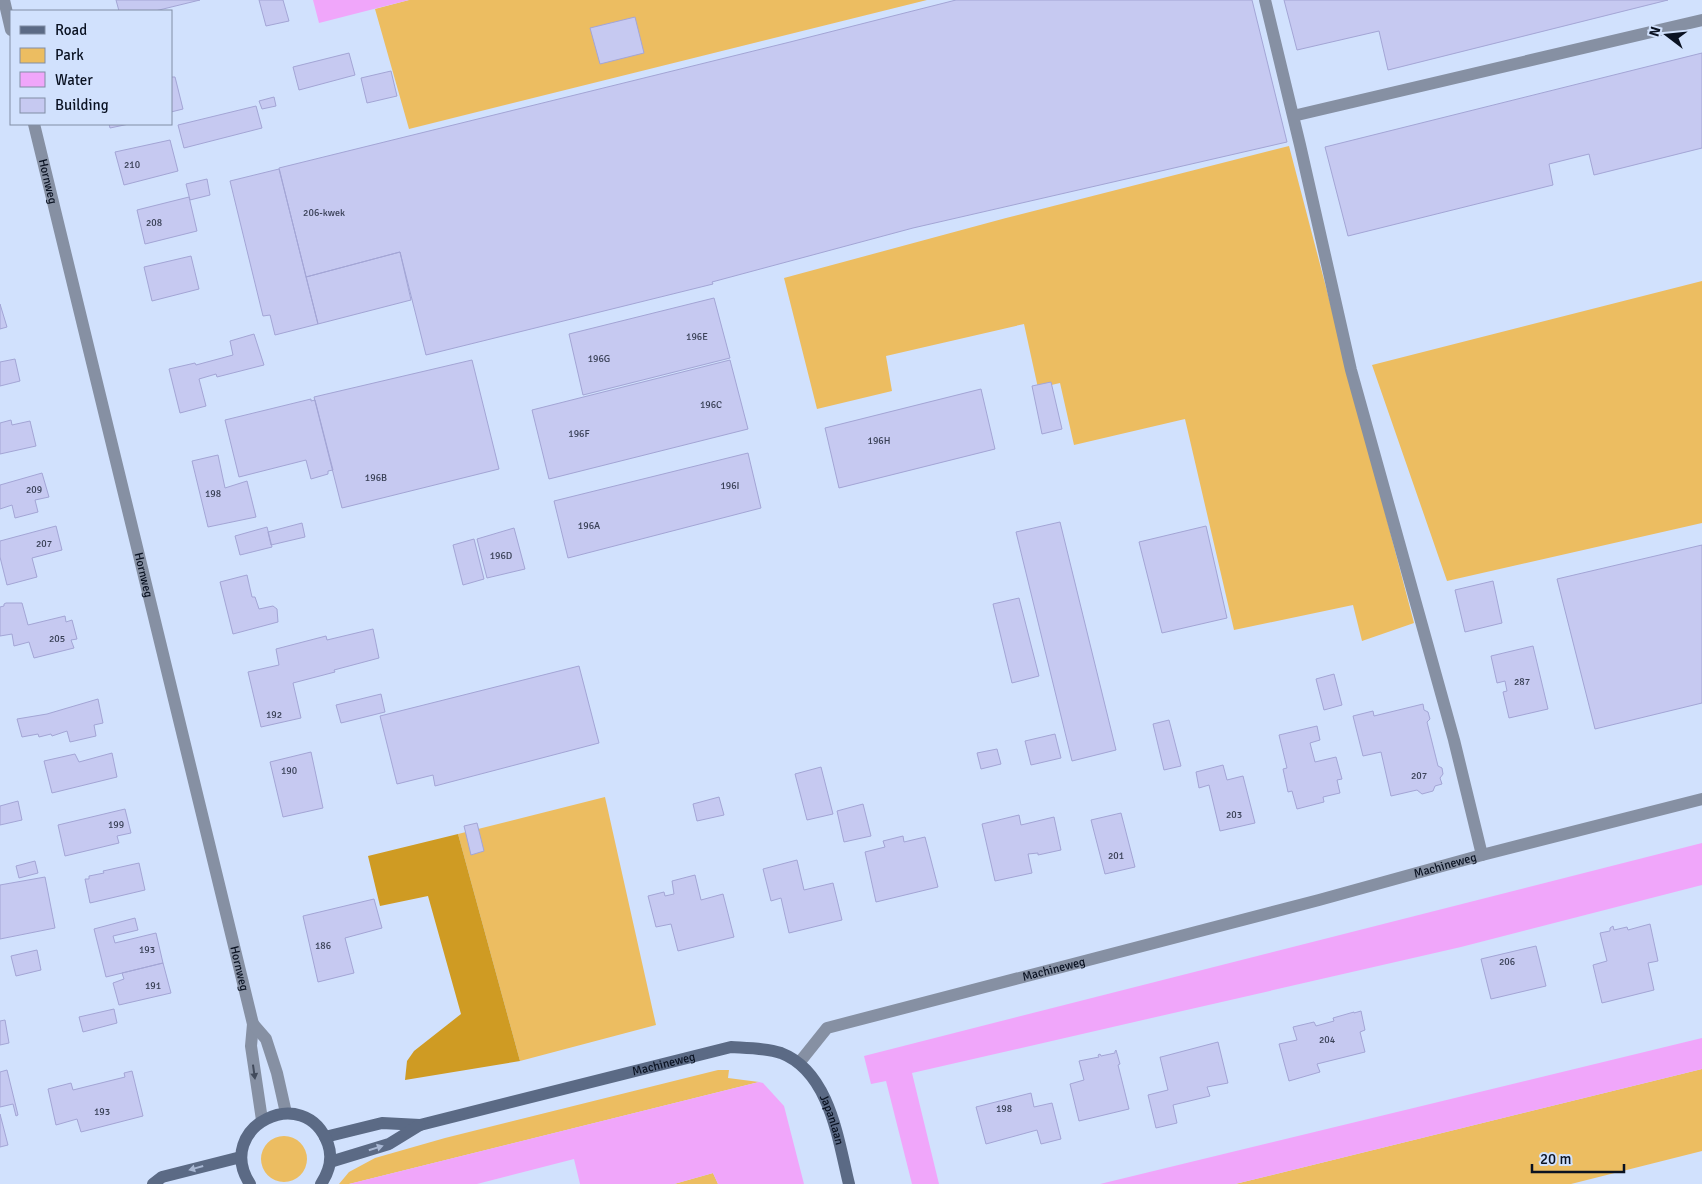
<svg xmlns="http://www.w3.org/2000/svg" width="1702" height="1184" viewBox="0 0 1702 1184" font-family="Signika,sans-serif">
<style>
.green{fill:#ecbd61}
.forest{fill:#cf9b23}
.water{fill:#f0a6fa}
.building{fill:#c6c9f1;stroke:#a3a5d5}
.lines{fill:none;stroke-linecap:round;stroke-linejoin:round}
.lane{stroke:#8690a3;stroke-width:12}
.street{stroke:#8690a3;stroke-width:12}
.secondary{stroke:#5b6a85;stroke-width:12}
.oneway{fill:#424b5c}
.oneway2{fill:#a8b7d3}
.labels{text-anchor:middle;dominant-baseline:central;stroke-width:4.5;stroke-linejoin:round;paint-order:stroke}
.number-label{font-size:10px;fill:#394056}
.street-label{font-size:12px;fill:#0a1222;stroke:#d1e1fd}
</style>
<rect width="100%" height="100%" fill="#d1e1fd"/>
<path class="green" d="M409,0H927L409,129L375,9Z
M1289,146L1414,623L1362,641L1353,605L1234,630L1185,419L1074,445L1060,383L1038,388L1024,324L886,356L892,391L817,409L784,278L1006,218Z
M1702,281V523L1447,581L1372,365Z
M605,797L656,1025L520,1061L458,834Z
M1702,1069V1151L1571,1184H1235Z
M718,1070H729L728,1078L759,1082L349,1184H339L349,1172L375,1158L445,1138Z
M261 1159a23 23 0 1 1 46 0a23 23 0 1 1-46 0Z
M713,1173L718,1184H674Z"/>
<path class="forest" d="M458,834L520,1061L405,1080L407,1061L414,1051L461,1014L428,896L380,906L368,856Z"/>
<path class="water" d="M313,0H409L319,23Z
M1702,843V885L1461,947L912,1073L939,1184H912L886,1081L871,1084L864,1056Z
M1702,1038V1069L1235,1184H1100Z
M759,1082L763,1083L784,1106L804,1184H718L713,1173L674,1184H580L574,1159L477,1184H349Z"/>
<path class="building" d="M116,0H200L155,11H119Z
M259,0H283L289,21L266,26Z
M956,0H1252L1287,142L913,228L712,282L713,284L426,355L400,252L306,277L279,168L790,42Z
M1284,0H1668L1388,70L1379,31L1297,50Z
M635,17L644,53L600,64L590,28Z
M349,53L355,75L299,90L293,67Z
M1702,53V148L1594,175L1589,154L1549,164L1553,185L1348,236L1325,147Z
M391,71L397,96L367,103L361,78Z
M171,77H175L183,109L171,112Z
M274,97L276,106L262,109L259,101Z
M256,106L262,128L184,148L178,125Z
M109,124H129L110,128Z
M170,140L178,171L124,185L115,152Z
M279,169L318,324L275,335L270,315L263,316L230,181Z
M207,179L210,195L190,200L186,184Z
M189,197L197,231L145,244L137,210Z
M400,252L411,300L318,324L306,277Z
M191,256L199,289L152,301L144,267Z
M714,298L730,358L583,395L569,334Z
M0,304L7,327L0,329Z
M254,334L264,365L217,377L216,374L199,379L206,406L180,413L169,369L195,363L196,365L233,355L230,341Z
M15,359L20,381L0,386V362Z
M472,360L499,469L342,508L314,397Z
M730,360L748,429L549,479L532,410Z
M1051,382L1062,429L1042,434L1032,386Z
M981,389L995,449L839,488L825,428Z
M311,399V401L315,400L333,470L328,471V474L311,479L306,460L239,477L225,420Z
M11,420L12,425L30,421L36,446L0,454V423Z
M748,453L761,508L568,558L554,501Z
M218,455L225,488L247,481L256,517L208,527L192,461Z
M42,473L49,497L35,500L38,512L15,518L12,505L0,509V485Z
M1060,522L1116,750L1072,761L1016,532Z
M302,523L305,537L271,545L268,532Z
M56,526L62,550L32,558L37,577L7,585L0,557V541Z
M1206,526L1227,618L1162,633L1139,542Z
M267,527L272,547L240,555L235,536Z
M514,528L525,569L487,578L477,539Z
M474,539L484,579L463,585L453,545Z
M1702,545V703L1595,729L1557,579Z
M247,575L252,597H255L259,609L273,606L277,609L278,622L233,634L220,582Z
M1493,581L1502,623L1465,632L1455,590Z
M1019,598L1039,676L1012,683L993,604Z
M6,603H22L28,625L65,616L66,622L72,620L77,639L71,640L74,648L34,658L29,642L14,646L12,634L0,636V607L4,606V604Z
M373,629L379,658L334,670L335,672L293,683L301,718L261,727L248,672L279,665L276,649L326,636L327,640Z
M1533,646L1548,709L1509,718L1503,692L1507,691L1505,681L1497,683L1491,656Z
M579,666L599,743L435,786L433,775L397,784L380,716Z
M1334,674L1342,705L1324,710L1316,679Z
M381,694L385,712L341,723L336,705Z
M98,699L103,723L94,725L96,736L70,742L67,731L52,736L51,734L39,737L38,734L22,737L17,719L47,714Z
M1423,704L1424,710L1428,712L1430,719L1427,722L1438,766L1442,768L1443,774L1440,778L1442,784L1435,786L1433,791L1422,794L1417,790L1391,796L1381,752L1363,756L1353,716L1373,711L1374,716Z
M1169,720L1181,766L1164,770L1153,724Z
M1317,726L1320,740L1310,743L1315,762L1336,757L1342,779L1337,780L1340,793L1323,797L1324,802L1297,809L1292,791L1288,792L1283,769L1287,768L1279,735Z
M1055,734L1061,758L1031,765L1025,741Z
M997,749L1001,764L981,769L977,753Z
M311,752L323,808L283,817L270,762Z
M112,753L117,777L52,793L44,761L75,754L79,762Z
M1223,765L1227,780L1243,776L1255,823L1220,831L1209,785L1199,788L1196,772Z
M821,767L833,814L807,820L795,774Z
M719,797L724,815L697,821L693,804Z
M18,801L22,820L0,825V806Z
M863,804L871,836L844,842L837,811Z
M125,809L131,833L117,836L119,843L65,856L58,825Z
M1121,813L1135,867L1105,874L1091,820Z
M1019,815L1021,825L1054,817L1061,850L1038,855V853L1028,854L1032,873L995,881L982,824Z
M477,823L484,851L471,855L464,826Z
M903,836L904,842L925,837L938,887L876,902L865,852L885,847L883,841Z
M797,860L804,890L833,883L842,920L789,933L781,898L771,901L763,869Z
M35,861L38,873L19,878L16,866Z
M139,863L145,890L90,903L85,879H89V876L104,873L103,871Z
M695,875L701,900L723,894L734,937L678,951L671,924L656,927L648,896L664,892L665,896L674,894L672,881Z
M45,877L55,928L0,939V885Z
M374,899L382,928L345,938L354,973L318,982L303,916Z
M135,918L138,930L113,936L115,943L156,933L163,963L106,977L94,929Z
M1650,924L1658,961L1648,963L1654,990L1602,1003L1593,965L1607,961L1600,933L1610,931V928L1613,926L1614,930L1627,927L1628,930Z
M1536,946L1546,986L1491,999L1481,959Z
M37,950L41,970L16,976L11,956Z
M163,963L171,993L119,1005L113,983L124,979L122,973Z
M114,1009L117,1023L83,1032L79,1017Z
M1361,1011L1365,1030L1360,1032L1365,1052L1317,1064L1320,1072L1289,1081L1279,1044L1297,1040L1293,1027L1314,1022L1316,1026L1334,1021L1333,1018L1354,1012V1013Z
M5,1020L9,1043L0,1045V1021Z
M1218,1042L1228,1083L1207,1087L1210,1096L1173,1105L1177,1123L1156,1128L1148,1095L1168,1090L1160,1057H1161Z
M1116,1050L1120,1064L1118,1065L1129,1109L1079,1121L1070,1084L1084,1080L1079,1061L1099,1057L1098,1055L1100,1054L1101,1056L1115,1053V1051Z
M7,1070L18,1115L16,1116L13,1104L0,1107V1072Z
M132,1071L143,1116L81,1132L77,1119L56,1125L48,1089L71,1083L73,1090L125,1077L124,1073Z
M1031,1093L1034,1107L1052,1103L1061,1139L1041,1144L1037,1130L986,1144L976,1107Z
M0,1114L8,1145L0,1147Z"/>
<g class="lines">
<path class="lane" d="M1265,0L1300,145L1351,370L1454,740L1482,855
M1293,116L1702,20"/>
<g class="street">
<path d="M4,0L11,30"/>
<path id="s1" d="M34,124L253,1024L251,1046L262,1120"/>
<path d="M253,1024L266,1039L277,1073L286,1113"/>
<path id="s2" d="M799,1063L827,1028L1319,900L1482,855L1702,799"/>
</g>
<g class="secondary">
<path id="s3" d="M325,1137L382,1123L420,1125L731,1047C747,1048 766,1048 781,1053C830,1072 838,1140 849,1184"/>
<path d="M330,1162L389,1144L420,1125"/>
<path d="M153,1184L162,1177L241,1157"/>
<path d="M250,1184C213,1127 305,1081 328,1144C333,1158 329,1172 321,1184"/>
</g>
</g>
<defs><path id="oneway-solid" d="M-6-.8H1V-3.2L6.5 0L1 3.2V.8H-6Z" transform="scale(1.25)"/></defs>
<use class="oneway" href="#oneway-solid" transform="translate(254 1072) rotate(82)"/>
<g class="oneway2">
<use href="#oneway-solid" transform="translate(376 1148) rotate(-17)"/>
<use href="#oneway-solid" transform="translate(196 1168) rotate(164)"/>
</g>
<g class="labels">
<g class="number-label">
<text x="132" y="165">210</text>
<text x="324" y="213">206-kwek</text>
<text x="154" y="223">208</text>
<text x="697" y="337">196E</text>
<text x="599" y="359">196G</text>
<text x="711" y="405">196C</text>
<text x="579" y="434">196F</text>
<text x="879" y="441">196H</text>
<text x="376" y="478">196B</text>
<text x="730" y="486">196I</text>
<text x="34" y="490">209</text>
<text x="213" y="494">198</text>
<text x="589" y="526">196A</text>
<text x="44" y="544">207</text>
<text x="501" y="556">196D</text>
<text x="57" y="639">205</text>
<text x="1522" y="682">287</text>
<text x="274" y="715">192</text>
<text x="289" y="771">190</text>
<text x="1419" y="776">207</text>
<text x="1234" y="815">203</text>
<text x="116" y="825">199</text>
<text x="1116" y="856">201</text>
<text x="323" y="946">186</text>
<text x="147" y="950">193</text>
<text x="1507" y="962">206</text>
<text x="153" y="986">191</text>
<text x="1327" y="1040">204</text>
<text x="1004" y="1109">198</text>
<text x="102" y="1112">193</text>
</g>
<g class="street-label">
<text stroke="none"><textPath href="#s1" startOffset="59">Hornweg</textPath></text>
<text stroke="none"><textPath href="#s1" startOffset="464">Hornweg</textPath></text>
<text stroke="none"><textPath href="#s2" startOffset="684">Machineweg</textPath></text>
<text stroke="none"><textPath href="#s1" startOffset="869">Hornweg</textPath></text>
<text stroke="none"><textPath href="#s2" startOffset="279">Machineweg</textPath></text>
<text stroke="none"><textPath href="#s3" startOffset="348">Machineweg</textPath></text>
<text stroke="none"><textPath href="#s3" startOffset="555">Japanlaan</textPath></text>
</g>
</g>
<rect x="10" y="10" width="162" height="115" fill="#d1e1fd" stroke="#818ea5"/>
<rect x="20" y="26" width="25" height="8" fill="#5b6a85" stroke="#818ea5"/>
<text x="55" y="35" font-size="15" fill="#0a1222">Road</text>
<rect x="20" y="48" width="25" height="15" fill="#ecbd61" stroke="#818ea5"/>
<text x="55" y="60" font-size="15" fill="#0a1222">Park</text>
<rect x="20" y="72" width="25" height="15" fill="#f0a6fa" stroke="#818ea5"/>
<text x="55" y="85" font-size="15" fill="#0a1222">Water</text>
<rect x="20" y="98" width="25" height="15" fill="#c6c9f1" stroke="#818ea5"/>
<text x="55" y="110" font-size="15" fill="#0a1222">Building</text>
<g transform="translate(1667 35) rotate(286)" stroke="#d1e1fd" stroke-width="4" paint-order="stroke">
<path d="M0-4L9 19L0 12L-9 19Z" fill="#0a1222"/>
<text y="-8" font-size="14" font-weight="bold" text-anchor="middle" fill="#0a1222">N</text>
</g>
<path d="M1532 1164v8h92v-8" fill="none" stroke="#0a1222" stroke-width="2.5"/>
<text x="1540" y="1164" font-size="15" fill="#0a1222" stroke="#d1e1fd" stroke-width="4" paint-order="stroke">20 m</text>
</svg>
